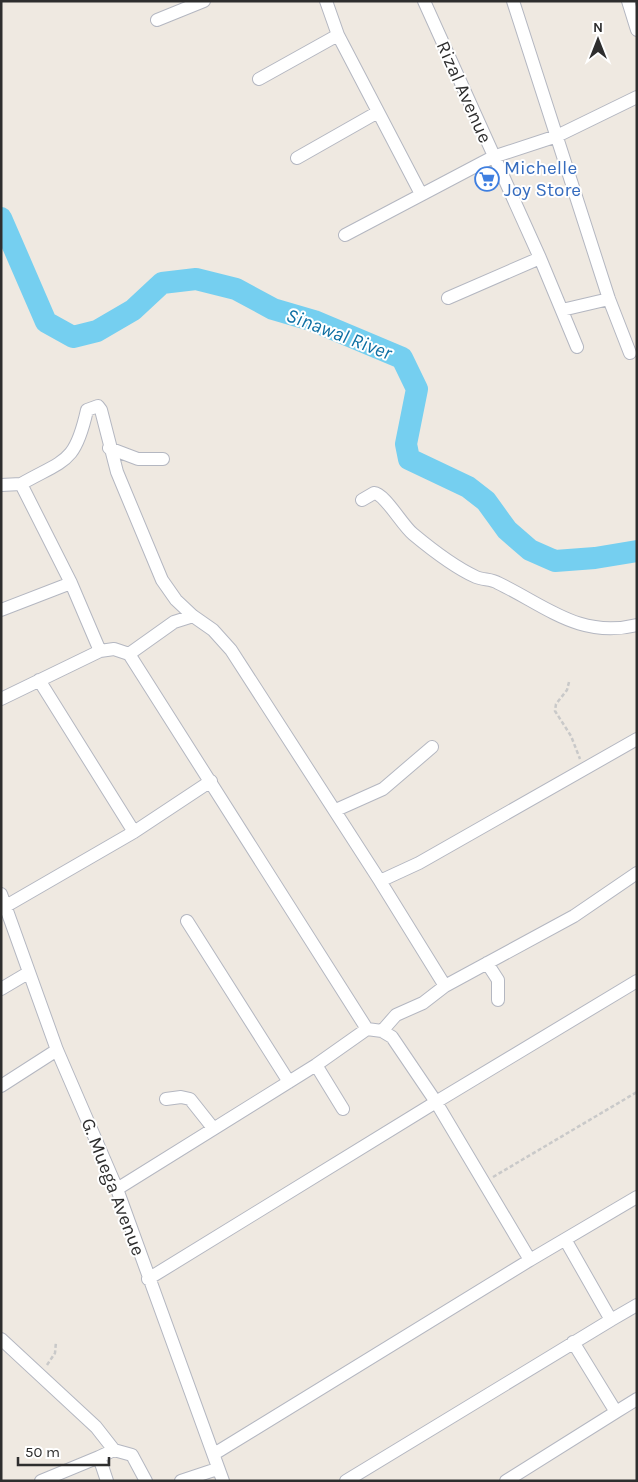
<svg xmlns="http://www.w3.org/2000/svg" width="638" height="1482" viewBox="0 0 638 1482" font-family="Karla,sans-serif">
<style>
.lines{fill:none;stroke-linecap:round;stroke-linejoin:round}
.river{stroke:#75cff0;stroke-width:22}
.minor-casing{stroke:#b4b7c1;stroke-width:14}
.path{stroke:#c9c9c9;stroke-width:2.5;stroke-dasharray:4 2.5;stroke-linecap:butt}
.minor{stroke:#fff;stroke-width:12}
.labels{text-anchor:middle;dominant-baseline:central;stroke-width:4;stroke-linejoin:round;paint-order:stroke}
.street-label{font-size:19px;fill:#2e2e2e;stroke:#fff}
.shop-label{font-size:19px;fill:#366cbe;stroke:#fff;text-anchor:start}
.water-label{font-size:20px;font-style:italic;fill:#0d6fa3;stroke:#fff}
</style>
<rect width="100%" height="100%" fill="#efe9e1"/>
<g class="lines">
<path class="river" d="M1,218L46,322L73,337L97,331L133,310L162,283L196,279L236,289L273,309L314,321L402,358L417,389L406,444L409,459L468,487L486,501L507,530L530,550L555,561L595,558L637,551"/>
<g class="minor-casing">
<path id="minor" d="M326,1L338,35L421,194
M424,1L540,258L577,347
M513,1L609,299L630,353
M628,1L637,30
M157,20L204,1
M259,79L338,35
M297,158L378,112
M345,235L493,157L557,136L637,97
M448,298L540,258
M562,310L609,299
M109,448L138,459H163
M21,484C65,459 75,464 87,410L98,406L101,410L117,472L162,580L176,600L193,616L213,630L231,650L380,881L419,863L637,739
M1,485L21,484L71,583L100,651L114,649L129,654L367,1029
M362,500L374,493C385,494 402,525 413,534C431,549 454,567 476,577C483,580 492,579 498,583C546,606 580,639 637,625
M1,610L71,583
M129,654L174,622L193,616
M39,680L134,832
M1,699L100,651
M336,810L383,789L432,747
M380,881L445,986L423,1003L396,1015L382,1031
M1,894L57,1050L117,1189L223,1481
M6,906L134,832L211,781
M187,921L289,1082
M487,963L498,980V1000
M445,986L574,916L637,873
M1,989L28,973
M316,1065L343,1109
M1,1086L57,1050
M166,1099L181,1097L190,1099L213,1128
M117,1189L316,1065L367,1029L382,1031L392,1037L436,1102L148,1279
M566,1241L611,1320L637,1305
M530,1260L637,1197
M1,1339L96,1427L114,1450
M616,1412L637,1399
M214,1454L530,1260L436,1102L637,981
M41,1481L99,1457
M107,1481L99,1457L114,1450L132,1455L146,1481
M181,1481L217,1469
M346,1481L611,1320
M506,1481L616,1412L573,1342"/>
</g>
<path class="path" d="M569,682L567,690L556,704L555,711L571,736L580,759
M493,1177L637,1092
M47,1365L55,1353L56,1342"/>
<use href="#minor" class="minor"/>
</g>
<defs>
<g id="supermarket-ring" transform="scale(1.25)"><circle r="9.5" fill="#fff" stroke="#3f7fe0" stroke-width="1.5"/><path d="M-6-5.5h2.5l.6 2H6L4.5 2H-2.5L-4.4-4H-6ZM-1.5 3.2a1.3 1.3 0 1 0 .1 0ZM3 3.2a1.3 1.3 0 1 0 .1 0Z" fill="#3f7fe0"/></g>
</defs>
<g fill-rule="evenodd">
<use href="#supermarket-ring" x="487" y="179"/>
</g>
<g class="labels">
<g class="street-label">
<text transform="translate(464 92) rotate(66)">Rizal Avenue</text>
<text transform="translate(113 1187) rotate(69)">G. Muega Avenue</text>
</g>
<g class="shop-label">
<text x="504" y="168">Michelle<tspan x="504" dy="22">Joy Store</tspan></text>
</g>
<g class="water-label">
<text transform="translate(339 334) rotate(21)">Sinawal River</text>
</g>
</g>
<rect width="638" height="1482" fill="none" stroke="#2e2e2e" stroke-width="5"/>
<g transform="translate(598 40)" stroke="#ffffff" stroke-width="4" paint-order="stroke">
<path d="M0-4L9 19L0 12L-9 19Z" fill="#2e2e2e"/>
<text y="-8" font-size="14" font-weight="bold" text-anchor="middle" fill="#2e2e2e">N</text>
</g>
<path d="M18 1457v8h91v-8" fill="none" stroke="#2e2e2e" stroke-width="2.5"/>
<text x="25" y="1457" font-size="15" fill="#2e2e2e" stroke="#ffffff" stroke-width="4" paint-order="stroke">50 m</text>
</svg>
